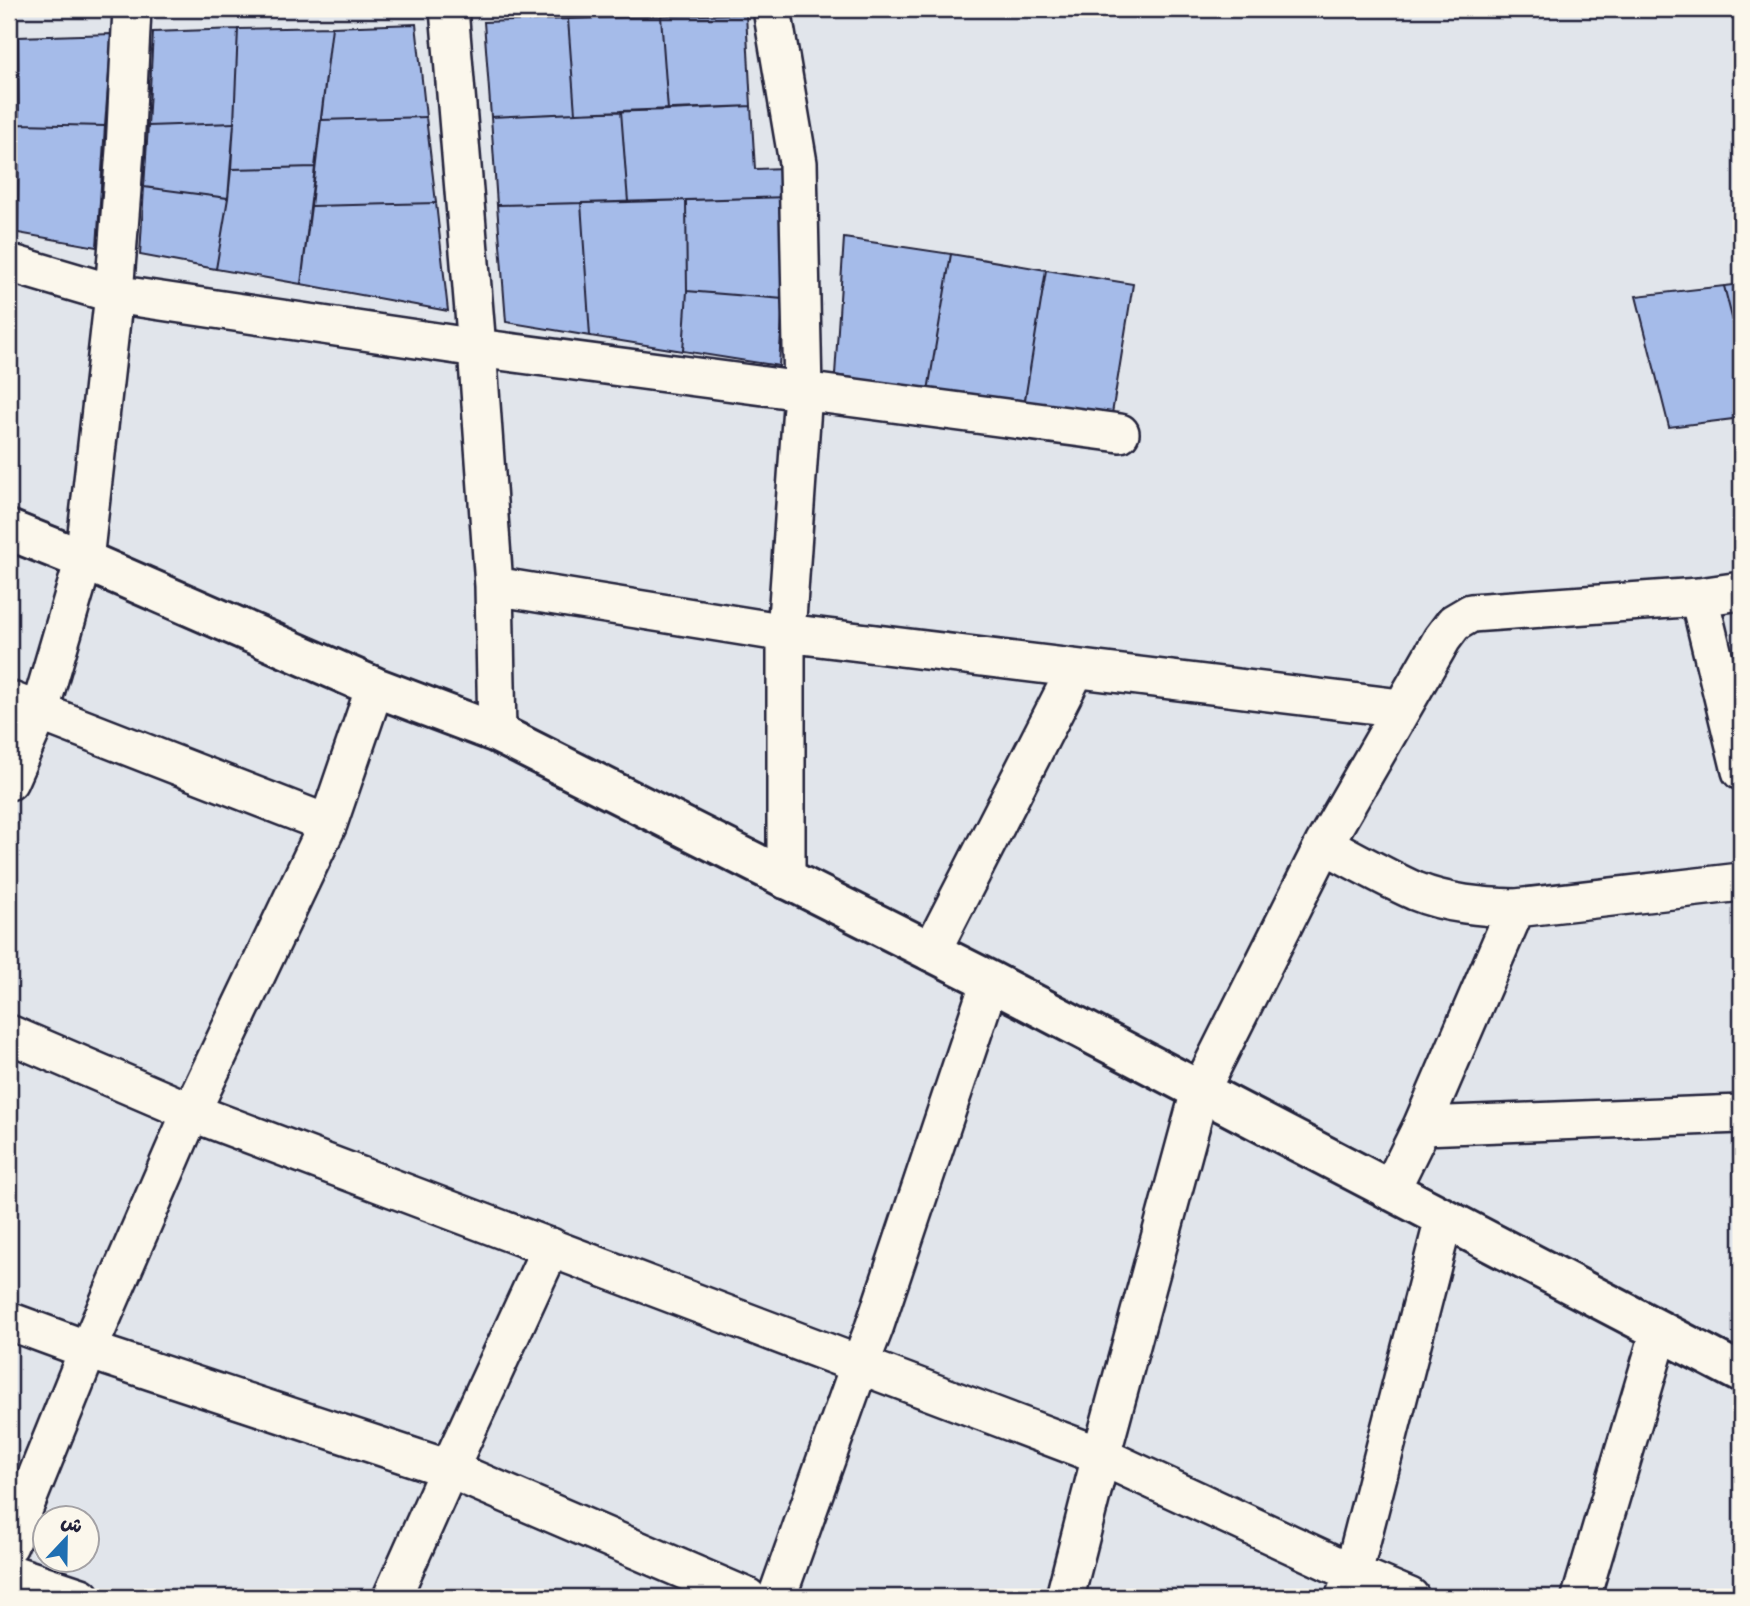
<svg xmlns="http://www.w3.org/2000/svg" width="1750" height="1606" viewBox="0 0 1750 1606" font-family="Kalam,'Playpen Sans Arabic',sans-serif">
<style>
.building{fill:#a5bbe9;stroke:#22223b;stroke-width:2}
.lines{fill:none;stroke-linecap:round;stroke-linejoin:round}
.street-casing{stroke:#22223b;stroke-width:42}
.secondary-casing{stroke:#22223b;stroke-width:44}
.street{stroke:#fbf7ec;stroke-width:37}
.secondary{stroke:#fbf7ec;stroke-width:38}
</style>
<rect width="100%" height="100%" fill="#e1e5eb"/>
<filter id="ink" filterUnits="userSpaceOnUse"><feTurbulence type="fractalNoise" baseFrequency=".0143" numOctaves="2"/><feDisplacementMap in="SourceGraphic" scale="14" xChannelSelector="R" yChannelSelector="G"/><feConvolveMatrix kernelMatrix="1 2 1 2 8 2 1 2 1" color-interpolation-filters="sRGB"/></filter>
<g filter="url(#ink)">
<path class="building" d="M746,14L751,106L668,110L661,16Z
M661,16L668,110L575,113L568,19Z
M568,19L575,113L491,117L484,22Z
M416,24L426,117L321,120L332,27Z
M332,27L315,167L231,169L234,123L238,29Z
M238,29L234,123L148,126L153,32Z
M112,34L105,126L19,124L18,37Z
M9,37H18L19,124H9Z
M751,106L755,169L786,168L788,197L628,202L621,111Z
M621,111L628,202L497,205L491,117Z
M426,117L436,203L311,206L321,120Z
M234,123L228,198L144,187L148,126Z
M9,124H19L18,233L9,231Z
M19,124L105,126L97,247L18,233Z
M315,167L301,284L216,269L228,198L231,169Z
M144,187L228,198L216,269L140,255Z
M788,197L783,299L687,291L686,200Z
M686,200L687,291L683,351L590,336L581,203Z
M436,203L448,311L301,284L311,206Z
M581,203L590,336L506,322L497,205Z
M844,238L951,254L928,391L835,375Z
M951,254L1046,270L1024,406L928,391Z
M1046,270L1133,284L1111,420L1024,406Z
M1741,284V353L1724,286Z
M1724,286L1741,353V418L1669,427L1636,296Z
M687,291L783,299L779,366L683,351Z"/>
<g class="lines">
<g class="street-casing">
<path id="street" d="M449,9L477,348L494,586L497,733
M772,9L798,163L803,392L786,633V880
M9,263L114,294L477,348L1120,433
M494,586L786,633L1401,708
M1699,597L1741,771
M9,700L328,824
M9,781L39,713L84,560L114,294L125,150L132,9
M1324,844C1354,860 1384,877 1415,891C1447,904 1482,907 1516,908L1741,882
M931,952L1076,669
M9,1034L191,1112L1101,1456L1353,1573L1410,1597
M1422,1126L1741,1114
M1390,1191L1422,1126L1516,908
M9,1321L88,1350L449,1469L747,1597
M9,1545L88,1350L191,1112L328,824L375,687
M9,1573L81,1597
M1345,1596L1353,1573L1444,1219
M392,1597L449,1469L551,1247
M777,1597L860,1364L874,1328L990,981
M1065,1597L1101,1456L1200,1091L1324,844L1442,639L1454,623L1471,613L1699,597L1741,591
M1581,1597L1660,1331"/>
</g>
<g class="secondary-casing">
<path id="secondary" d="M9,530L84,560L375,687L497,733L990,981L1741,1373"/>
</g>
<use href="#street" class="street"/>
<use href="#secondary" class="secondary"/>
</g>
</g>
<rect width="1750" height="1606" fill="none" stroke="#fbf7ec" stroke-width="35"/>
<rect x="18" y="18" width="1715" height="1571" fill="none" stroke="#22223b" stroke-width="2.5" filter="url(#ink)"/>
<g transform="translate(66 1539) rotate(22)"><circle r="33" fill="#fbf7ec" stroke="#a4a2a5" stroke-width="2"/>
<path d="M0-5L12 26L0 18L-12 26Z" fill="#1f6fb2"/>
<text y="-10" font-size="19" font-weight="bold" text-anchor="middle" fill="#22223b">ش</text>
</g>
</svg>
